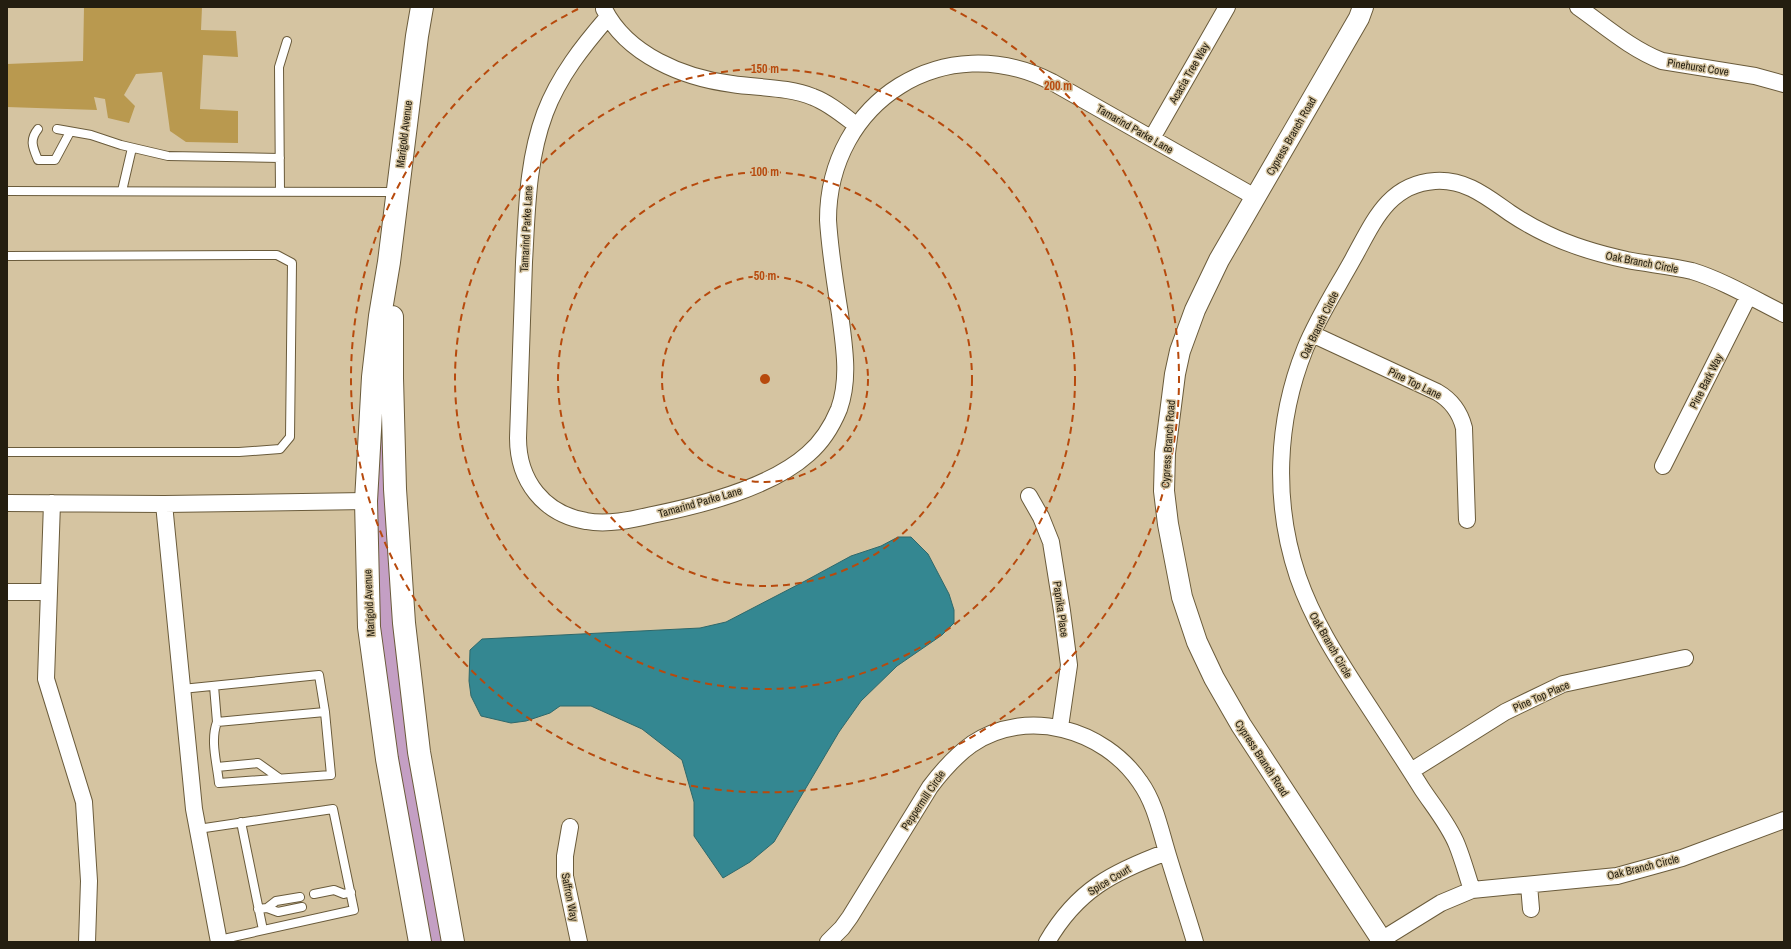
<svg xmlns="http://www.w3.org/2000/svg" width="1791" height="949" viewBox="0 0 1791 949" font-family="'Archivo Narrow',sans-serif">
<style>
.green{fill:#c49fc4}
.water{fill:#348791;stroke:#2f686a}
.building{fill:#b9994f}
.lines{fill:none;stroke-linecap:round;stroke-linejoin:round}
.service-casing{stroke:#6a5b3b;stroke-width:10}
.minor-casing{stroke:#6a5b3b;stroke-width:18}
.tertiary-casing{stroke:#6a5b3b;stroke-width:22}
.secondary-casing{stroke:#6a5b3b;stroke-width:24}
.service{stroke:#fff;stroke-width:8}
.minor{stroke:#fff;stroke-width:16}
.tertiary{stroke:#fff;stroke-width:20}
.secondary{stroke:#fff;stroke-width:22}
.ring{fill:none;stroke:#b74a0d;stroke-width:2;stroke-dasharray:7 5}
.labels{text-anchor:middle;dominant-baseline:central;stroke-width:3;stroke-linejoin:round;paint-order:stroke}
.street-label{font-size:11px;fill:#241e10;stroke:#d5c4a1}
.centre{fill:#b74a0d;stroke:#d5c4a1;stroke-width:2}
.ring-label{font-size:12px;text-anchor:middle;font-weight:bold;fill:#b74a0d;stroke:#d5c4a1;stroke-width:3;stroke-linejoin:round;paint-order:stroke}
</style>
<rect width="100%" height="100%" fill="#d5c4a1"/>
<path class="green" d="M384,378L445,942H427L376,626L373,501Z"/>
<path class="water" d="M898,537H911L928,554L949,594L954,610V623L942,635L897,666L861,701L839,732L774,842L750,862L723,878L694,836V802L682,760L642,729L591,706H560L550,713L526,721L511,723L481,716L471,696L469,681L470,650L482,639L700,628L726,622L805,581L851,556L881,546Z"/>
<path class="building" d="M84,7H202L201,30L236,31L238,57L203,55L200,109L238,111V143L186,142L170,131L162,72L136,74L124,95L135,106L129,123L108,118L105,99L94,97L97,110L7,107V64L83,61Z"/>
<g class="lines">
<g class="service-casing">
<path id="service" d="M38,129C29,140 33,148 38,160H55L70,132
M57,129L91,135L121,145L168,156L280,158
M7,191L396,192
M122,191L132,148
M280,192L279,67L287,41
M7,256L277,255L292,263L290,437L280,449L239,452H7
M182,689L319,675L325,712L217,722L214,686
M217,722C210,741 217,763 219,783L331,775L325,712
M217,767L258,763L279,778
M241,822L263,930
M198,829L333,809L354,910L219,940
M314,894L334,890L344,894L351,892
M267,908L278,912L302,907
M258,909L267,908L276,901L300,897"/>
</g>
<g class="minor-casing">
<path id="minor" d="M1578,7C1605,26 1631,49 1662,61L1755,76L1784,84
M604,9C627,55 684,78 732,84C758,88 789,87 813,97C829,103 843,115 856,125
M608,17C583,46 559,76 545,113C527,161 527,211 524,262C522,321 520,380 518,438C518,481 544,514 586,521C607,525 631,520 652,515C702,505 770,488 808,454C822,442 832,426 839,409C850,378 844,346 840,314C835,283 830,252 828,220C828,101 945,27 1052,82L1255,197
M1152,138L1227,7
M1312,334L1437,392C1451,400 1460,412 1464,428L1467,520
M1663,466L1748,297
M1029,496L1041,517L1051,542L1062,611L1069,665L1060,727
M7,503L164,504L366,501
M52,503L46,679L84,802L89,881L87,942
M164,504L194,809L219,942
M7,592H49
M1411,771L1505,712L1563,684L1685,658
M570,827L565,856V876L579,942
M1529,885L1531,909
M1472,890C1467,875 1463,860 1457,845C1449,825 1434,807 1422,789C1402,757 1381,725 1360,693C1336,656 1313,620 1298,577C1273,503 1276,421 1305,349C1318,317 1337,288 1353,259C1373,223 1388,184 1435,181C1466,179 1487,197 1510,213C1522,221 1534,228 1547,234C1572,246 1599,254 1627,260C1648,264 1670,266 1692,271C1722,280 1756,300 1784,314
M828,942L842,928L850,917L930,787C942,771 955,756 972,744C1027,707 1104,729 1140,782C1155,803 1160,829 1167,852C1176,882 1186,912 1195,942
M1047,942C1077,890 1113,872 1167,852
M1378,942L1441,903L1472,890L1617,876L1682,858L1784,820"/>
</g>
<g class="tertiary-casing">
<path id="tertiary" d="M1363,7L1359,18L1219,260L1195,310L1180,351L1175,374L1165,453L1164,491L1168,524L1182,597L1197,642L1214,678L1241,725L1383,942"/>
</g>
<g class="secondary-casing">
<path id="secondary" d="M392,317V378L395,489L404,623L419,752L453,942
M420,942L387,759L369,627L366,501L373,377L380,316L389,262L417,36L422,7"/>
</g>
<use href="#service" class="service"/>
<use href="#minor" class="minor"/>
<use href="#tertiary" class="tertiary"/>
<use href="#secondary" class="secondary"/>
</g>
<g class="ring">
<circle cx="765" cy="379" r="103"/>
<circle cx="765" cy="379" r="207"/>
<circle cx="765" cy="379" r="310"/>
<path d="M950 8A414 414 0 1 1 580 8"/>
</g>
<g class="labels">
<g class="street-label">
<text transform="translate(1698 67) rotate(9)">Pinehurst Cove</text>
<text transform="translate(1189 73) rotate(-60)">Acacia Tree Way</text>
<text transform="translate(1135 129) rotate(30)">Tamarind Parke Lane</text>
<text transform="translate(404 134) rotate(-83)">Marigold Avenue</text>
<text transform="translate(1291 136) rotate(-60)">Cypress Branch Road</text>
<text transform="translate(526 229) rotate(-87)">Tamarind Parke Lane</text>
<text transform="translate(1642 262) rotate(11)">Oak Branch Circle</text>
<text transform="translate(1319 325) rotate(-64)">Oak Branch Circle</text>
<text transform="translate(1706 381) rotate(-63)">Pine Bark Way</text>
<text transform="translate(1415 383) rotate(26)">Pine Top Lane</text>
<text transform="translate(1168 444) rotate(-86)">Cypress Branch Road</text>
<text transform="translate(700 502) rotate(-16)">Tamarind Parke Lane</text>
<text transform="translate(369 603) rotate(-93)">Marigold Avenue</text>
<text transform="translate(1061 609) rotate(82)">Paprika Place</text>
<text transform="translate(1331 645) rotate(60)">Oak Branch Circle</text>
<text transform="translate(1541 696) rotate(-24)">Pine Top Place</text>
<text transform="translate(1262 758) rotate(57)">Cypress Branch Road</text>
<text transform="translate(923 800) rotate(-56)">Peppermill Circle</text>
<text transform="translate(1643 867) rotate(-14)">Oak Branch Circle</text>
<text transform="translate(1109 880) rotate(-31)">Spice Court</text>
<text transform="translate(570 897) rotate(79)">Saffron Way</text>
</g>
</g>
<circle cx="765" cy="379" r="6" class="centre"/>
<g class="ring-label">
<text x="765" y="73">150 m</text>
<text x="1058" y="90">200 m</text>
<text x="765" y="176">100 m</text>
<text x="765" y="280">50 m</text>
</g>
<rect width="1791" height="949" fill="none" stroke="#241e10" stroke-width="16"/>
</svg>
